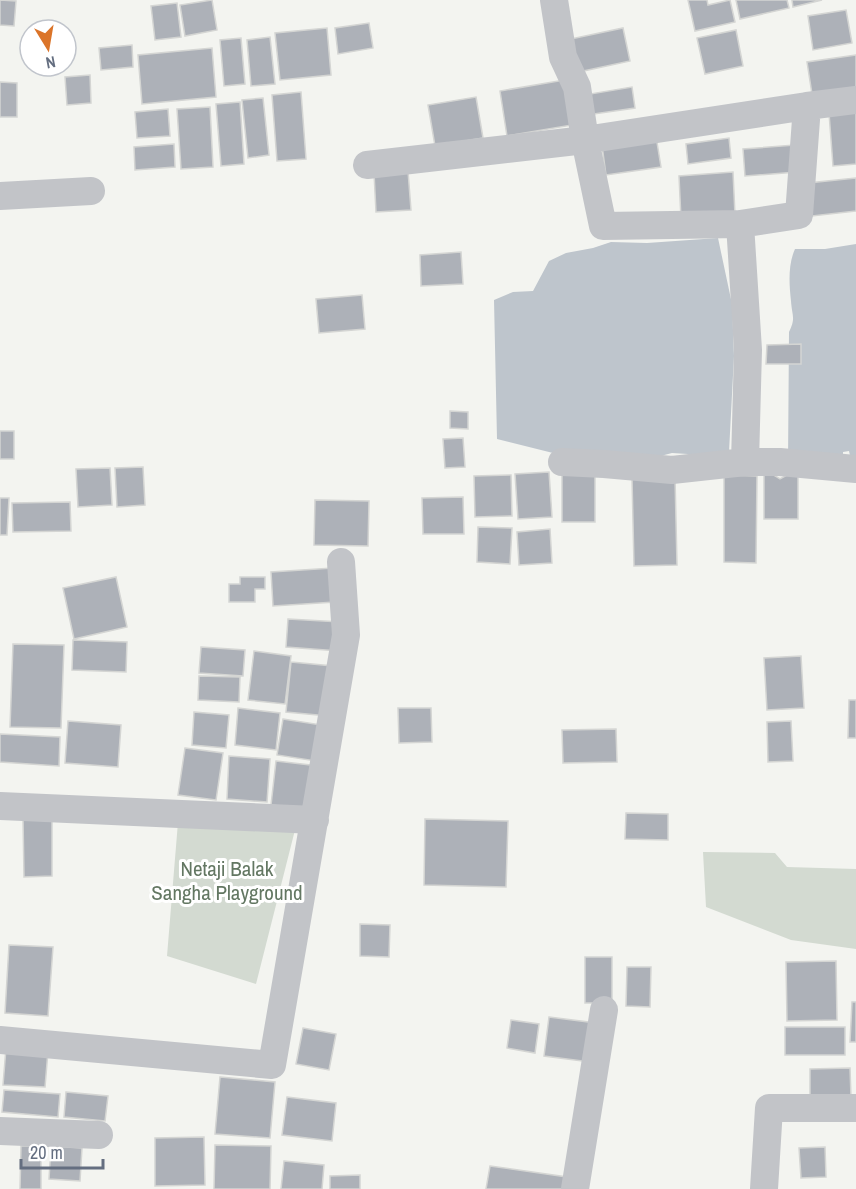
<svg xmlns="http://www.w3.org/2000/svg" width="856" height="1189" viewBox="0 0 856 1189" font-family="'Archivo Narrow',sans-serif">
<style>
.green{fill:#d3dad1}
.water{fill:#bec5cc}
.building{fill:#adb1b8;stroke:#d4d5d3;stroke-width:1.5}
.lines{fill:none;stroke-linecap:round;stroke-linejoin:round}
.minor{stroke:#c2c4c8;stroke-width:28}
.labels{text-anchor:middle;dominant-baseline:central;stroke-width:6;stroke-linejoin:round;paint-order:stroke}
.park-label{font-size:21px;fill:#637762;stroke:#fff}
</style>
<rect width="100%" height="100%" fill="#f3f4f0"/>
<path class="green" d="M178,822L296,826L256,984L167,956Z
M703,852L775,853L787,867L856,869V949L791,940L706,907Z"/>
<path class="water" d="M718,238L732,304L734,356L729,452L703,455L672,453L649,459L565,456L497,439L494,300L513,292L533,291L549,261L566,253L593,248L611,242L647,243Z
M856,244V460H851L849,451L843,452V458L788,463L789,332C796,318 792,316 791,301C789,284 788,264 795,249H825Z"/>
<path class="building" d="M0,0L16,1L14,26L0,25Z
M212,0L217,30L185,36L180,5Z
M688,0H707L708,5L730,0L735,22L695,31Z
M736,0H787L789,8L740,19Z
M792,0H822L793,7Z
M177,3L181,37L155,40L151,6Z
M846,10L852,43L813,50L808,16Z
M369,23L373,48L338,54L335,28Z
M327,28L331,75L280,80L275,33Z
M623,28L630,61L574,73L566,40Z
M736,30L743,66L705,74L697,38Z
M270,37L275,84L251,86L247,40Z
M241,38L245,84L224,86L220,40Z
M132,45L133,67L101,70L99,48Z
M212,48L216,97L142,104L138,55Z
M856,55V88L812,94L807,62Z
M90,75L91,103L67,105L65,77Z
M570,79L578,124L507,136L500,91Z
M0,82L17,83V117H0Z
M632,87L635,108L587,115L584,95Z
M301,92L306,159L277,161L272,95Z
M476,97L483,138L435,146L428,105Z
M263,98L269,155L248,158L242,100Z
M240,102L244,164L221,166L216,104Z
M210,107L213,167L181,169L177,109Z
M168,109L170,136L137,138L135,112Z
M856,111V164L833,166L829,113Z
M655,130L661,167L606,175L601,138Z
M729,138L731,158L688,164L686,144Z
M174,144L175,167L135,170L134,147Z
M795,145L797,172L745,176L743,149Z
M408,171L411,210L376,212L374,173Z
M733,172L735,215L681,219L679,176Z
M856,178V211L812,216L808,183Z
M461,252L463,284L421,286L420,255Z
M362,295L365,329L319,333L316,299Z
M801,344V364H766L767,345Z
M450,411L468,412V429L450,428Z
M0,431H14V459H0Z
M463,438L465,467L445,468L443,439Z
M143,467L145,505L117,507L115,468Z
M110,468L112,505L78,507L76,469Z
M764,469L780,479L798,469V519H764Z
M549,472L552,517L518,519L515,474Z
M562,474H595V522H562Z
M511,475L512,516L475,517L474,476Z
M724,475L757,476L756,563L724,562Z
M675,477L677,565L634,566L632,478Z
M463,497L464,534H423L422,498Z
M0,498H9L7,535H0Z
M315,500L369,501L368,546L314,545Z
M70,502L71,531L13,532L12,503Z
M478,527L512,528L510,564L477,562Z
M550,529L552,563L519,565L517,532Z
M333,568L335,602L273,606L271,572Z
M116,577L127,627L74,639L63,588Z
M240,577H265V589H255V602H229V584H240Z
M288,619L341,622L339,651L286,647Z
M73,640L127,642L126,672L72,670Z
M13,644L64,645L61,728L10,727Z
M201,647L245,650L243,676L199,673Z
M254,651L291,656L285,704L248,700Z
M801,656L804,708L767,710L764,658Z
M291,662L333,666L328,716L286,712Z
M199,676L240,677L239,702L198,700Z
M849,700H856V738H848Z
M238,708L280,713L276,750L235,745Z
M398,708H431L432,742L399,743Z
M194,712L229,715L226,748L192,745Z
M283,719L328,726L322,762L277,755Z
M68,721L121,725L118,767L65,763Z
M791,721L793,761L768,762L767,722Z
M616,729L617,762L563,763L562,730Z
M0,734L60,737L59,766L0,762Z
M185,748L223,753L216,800L178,795Z
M229,756L270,759L267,802L227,799Z
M276,761L319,766L314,810L271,805Z
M626,813L668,814V840L625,839Z
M23,818H52V876L24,877Z
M425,819L508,821L506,887L424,885Z
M360,924L390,925L389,957L360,956Z
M9,945L53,947L48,1016L5,1013Z
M585,957H612V1003H585Z
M836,961L837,1020L787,1021L786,962Z
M627,967H651L650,1007L626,1006Z
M852,1002H856V1042H850Z
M549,1017L596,1023L590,1062L544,1056Z
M511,1020L539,1024L535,1053L507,1048Z
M785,1027H845V1055H785Z
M303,1028L336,1034L329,1070L296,1064Z
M6,1048L48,1051L45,1087L3,1085Z
M850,1068L851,1097L810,1099V1069Z
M220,1077L275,1082L270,1138L215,1134Z
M4,1090L60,1094L58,1117L2,1112Z
M66,1092L108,1096L105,1121L64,1117Z
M287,1097L336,1103L332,1141L282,1135Z
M204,1137L205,1185L155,1186V1138Z
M215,1145L271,1146L270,1189H214Z
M21,1146H41V1189H20Z
M51,1146L82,1148L80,1181L49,1179Z
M825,1147L826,1177L801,1178L799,1148Z
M284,1161L324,1165L322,1189H281Z
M490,1166L567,1177L566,1189H486Z
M360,1175V1189H330V1176Z"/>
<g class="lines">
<path class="minor" d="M554,0L563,57L577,87L585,140L603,226L740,224L799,215L807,106L856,100
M367,165L585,140L807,106
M0,196L91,191
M562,462L604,464L672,470L745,462L748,350L740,224
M745,462H780L856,469
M0,806L315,820
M0,1040L272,1065L346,635L341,562
M0,1131L99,1135
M575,1189L604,1010
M764,1189L769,1108H856"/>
</g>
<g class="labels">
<g class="park-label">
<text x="227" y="868">Netaji Balak<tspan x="227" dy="24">Sangha Playground</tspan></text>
</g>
</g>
<g transform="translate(48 48) rotate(169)"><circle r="28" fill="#ffffff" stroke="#c1c5cc" stroke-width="1.5"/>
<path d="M0-4.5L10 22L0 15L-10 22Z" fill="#db7429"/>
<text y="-9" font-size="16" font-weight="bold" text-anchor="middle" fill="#646e80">N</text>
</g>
<path d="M21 1159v9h82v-9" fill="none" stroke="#646e80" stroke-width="3"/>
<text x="30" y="1159" font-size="18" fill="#646e80" stroke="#ffffff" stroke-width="4.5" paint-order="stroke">20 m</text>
</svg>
